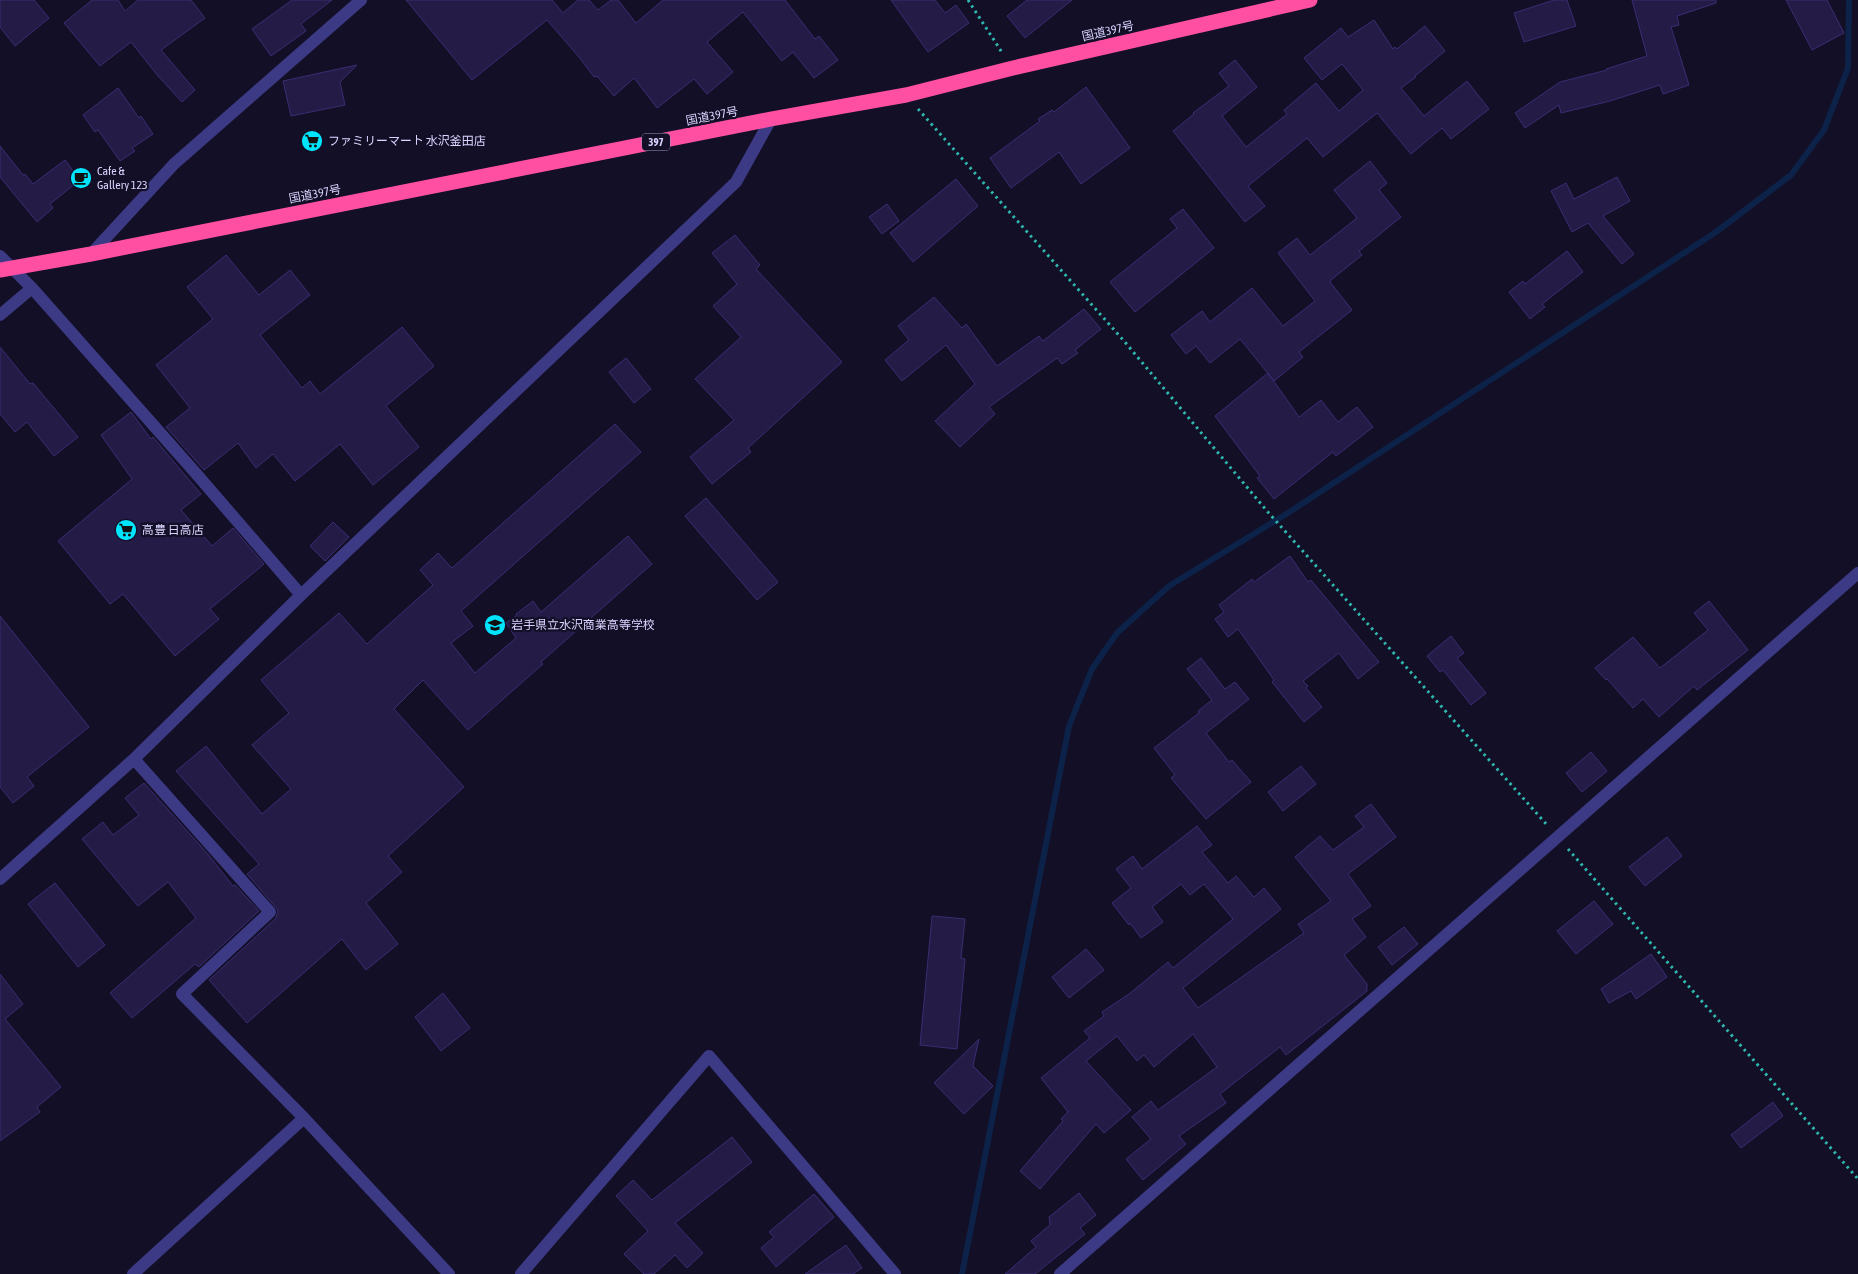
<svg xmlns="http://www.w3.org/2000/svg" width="1858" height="1274" viewBox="0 0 1858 1274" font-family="'Asap Condensed','Noto Sans JP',sans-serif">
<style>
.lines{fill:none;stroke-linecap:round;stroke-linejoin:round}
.stream{stroke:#0c2248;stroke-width:6}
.building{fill:#241b47;stroke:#3b2d73}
.path{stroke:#2fb8b0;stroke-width:3;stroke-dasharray:2.5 4;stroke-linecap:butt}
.street{stroke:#3d3a85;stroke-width:12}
.highway{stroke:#ff4fa3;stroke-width:15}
.labels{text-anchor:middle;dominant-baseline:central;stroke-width:4.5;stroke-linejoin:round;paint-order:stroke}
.shield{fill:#130f26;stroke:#9e99be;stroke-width:1}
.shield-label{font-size:11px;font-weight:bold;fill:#d9d4ff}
.street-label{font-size:12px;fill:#d9d4ff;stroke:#130f26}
.poi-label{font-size:12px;fill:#d9d4ff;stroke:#130f26;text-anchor:start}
</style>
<rect width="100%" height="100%" fill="#130f26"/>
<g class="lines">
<path class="stream" d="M962,1274L1069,726L1092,669L1117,633L1169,586L1288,513L1716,232L1791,175L1824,130L1848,68L1849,0"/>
</g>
<path class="building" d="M0,0H34L49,18L15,46L0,27Z
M92,0H118L125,11L138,0H191L205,18L161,50L195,90L182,102L158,76L131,42L100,66L64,23Z
M292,0H332L301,24L306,31L271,56L252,29Z
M406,0H552L563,13L578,0H589L598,10L611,0H618L636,23L663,0H785L815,39L819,36L838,60L814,78L793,52L782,61L743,12L707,42L733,72L707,94L694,79L657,108L634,78L614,96L597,76L594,77L579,57L547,20L472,80Z
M891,0H935L945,13L956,5L969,23L928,52Z
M1027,0H1072L1025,38L1007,16Z
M1554,0H1567L1576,26L1524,42L1514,13Z
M1632,0H1716V3L1677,16L1679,25L1671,27L1689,85L1663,94L1660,85L1610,101L1561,113L1559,105L1525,128L1515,113L1560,82L1607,70L1606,69L1647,56Z
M1786,0H1827L1844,33L1812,50Z
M1374,20L1393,49L1395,47L1397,49L1425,26L1445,51L1415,76L1416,77L1401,88L1424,116L1467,81L1489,109L1451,139L1442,128L1411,154L1377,113L1323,157L1307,138L1248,186L1265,206L1245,222L1173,131L1194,114L1193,113L1229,86L1219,73L1235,60L1257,87L1222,116L1246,147L1287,114L1284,110L1316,83L1339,111L1363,90L1342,64L1322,80L1304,58L1341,28L1348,37Z
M357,65L340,82L345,105L291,116L283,81Z
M1086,87L1130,148L1081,184L1059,152L1011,188L990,158L1040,121L1038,119L1052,110L1054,112Z
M118,88L139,118L141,116L153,134L132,148L135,151L120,161L98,130L95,132L83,115Z
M0,146L23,175L25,174L33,184L65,160L80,180L50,204L53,208L37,222L0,177Z
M1370,161L1387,183L1379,190L1401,217L1359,251L1362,255L1331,280L1330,282L1352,310L1299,352L1303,357L1274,381L1240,339L1210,363L1196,346L1186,354L1171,335L1202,311L1210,322L1252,288L1283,326L1315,301L1278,253L1297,238L1310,255L1357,218L1334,190Z
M1617,177L1630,201L1603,216L1634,254L1622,264L1588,223L1572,232L1551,191L1566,183L1574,199Z
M956,179L978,206L913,262L890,233Z
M887,204L899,221L882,234L869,217Z
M1183,209L1214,248L1135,312L1110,282L1177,228L1170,219Z
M735,235L760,265L756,269L842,362L748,448L751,452L712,484L690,457L734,420L695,379L741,337L713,306L737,284L712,253Z
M1567,251L1583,272L1542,304L1545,307L1530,319L1509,292L1523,281L1525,284Z
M226,255L259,295L290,270L310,295L260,335L302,388L310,381L320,394L402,327L434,366L386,406L419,447L373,485L340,444L295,481L273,454L256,468L238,443L204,470L166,427L190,408L156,365L213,319L187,287Z
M934,297L962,328L966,324L997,366L1039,336L1043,341L1084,309L1101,329L1075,350L1078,353L1062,364L1057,358L989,407L995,414L960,447L935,421L975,384L946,345L902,381L885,360L909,340L898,326Z
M0,347L30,384L33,383L78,437L54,456L27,422L15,432L0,414Z
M626,358L651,389L634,403L609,372Z
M1268,373L1299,417L1321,400L1338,422L1357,407L1373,427L1336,456L1333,452L1274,499L1257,478L1260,476L1215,416Z
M131,412L151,439L153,437L201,494L181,510L212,546L233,528L264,564L210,609L219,619L175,656L123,594L110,604L58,541L132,479L101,435Z
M615,424L641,452L461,611L473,626L451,643L475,673L516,638L506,623L517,615L516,614L533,601L541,612L628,536L652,564L541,662L543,664L468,730L423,680L394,709L464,787L388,856L402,872L366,903L398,944L366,970L342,939L247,1023L209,980L276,918L278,910L247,874L259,864L176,771L206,746L262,814L291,789L252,745L289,713L261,680L339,613L367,644L433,585L420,570L438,553L452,568Z
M706,498L778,582L757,600L685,516Z
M333,522L349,537L325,561L310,546Z
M1290,556L1308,582L1311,580L1379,662L1358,679L1339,653L1303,681L1308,686L1306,688L1322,707L1304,722L1272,682L1274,680L1238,629L1228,637L1215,619L1224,612L1219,605L1252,579L1254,582Z
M1709,601L1748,650L1697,690L1694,686L1659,717L1643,699L1633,708L1607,679L1606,680L1595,668L1633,637L1660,668L1708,630L1694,613Z
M0,616L89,727L27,777L34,786L13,803L0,787Z
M1451,636L1464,653L1457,658L1486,693L1471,705L1443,670L1440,672L1427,656Z
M1201,658L1225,689L1235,682L1249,699L1206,733L1229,762L1232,760L1251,782L1206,819L1171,778L1175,775L1154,748L1199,713L1198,711L1212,700L1187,669Z
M1591,752L1607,771L1582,792L1566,773Z
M1301,766L1316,784L1283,811L1268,792Z
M144,783L207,853L233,886L235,885L259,911L199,967L195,964L132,1018L110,993L196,918L168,882L138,906L82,839L103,822L113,835L139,815L125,798Z
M1371,804L1396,837L1348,874L1371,906L1352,919L1366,937L1344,955L1367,984V991L1286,1055L1280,1047L1220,1094L1226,1103L1179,1136L1186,1144L1143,1180L1126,1159L1151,1139L1132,1117L1151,1101L1158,1110L1217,1067L1193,1034L1154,1067L1144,1055L1137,1061L1117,1036L1086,1061L1131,1110L1104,1133L1096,1124L1040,1189L1020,1171L1063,1121L1061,1119L1068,1112L1041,1078L1090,1038L1084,1031L1104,1016L1102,1012L1129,994L1168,962L1173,968L1233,919L1204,884L1190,895L1181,884L1152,907L1163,922L1141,938L1130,923L1129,925L1112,903L1131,888L1116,869L1133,856L1142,869L1197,826L1212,845L1202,852L1228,883L1236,876L1254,897L1264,888L1281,909L1183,988L1198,1008L1304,933L1298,924L1331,901L1295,857L1320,836L1333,850L1364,827L1355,816Z
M1667,837L1682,856L1645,886L1629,867Z
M55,883L105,945L78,967L28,904Z
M1594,901L1613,924L1576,954L1557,931Z
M932,916L965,919L961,958L965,959L957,1049L920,1045Z
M1404,927L1418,944L1392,965L1378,947Z
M1086,949L1104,970L1069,998L1052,977Z
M1651,954L1667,977L1636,999L1631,991L1609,1003L1601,989Z
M0,974L23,1004L5,1019L61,1087L37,1107L40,1112L0,1141Z
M443,993L470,1028L441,1051L415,1017Z
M979,1039L973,1066L993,1086L964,1114L934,1083Z
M1773,1102L1783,1116L1741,1148L1731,1135Z
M732,1137L752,1162L675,1223L703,1253L687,1268L675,1255L654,1274H644L624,1254L648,1231L616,1196L633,1180L652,1200Z
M1079,1193L1096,1215L1080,1228L1085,1234L1035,1274H1005L1036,1247L1031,1241L1050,1225L1049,1217Z
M814,1194L834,1217L776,1267L761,1248L774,1237L769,1232Z
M846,1245L862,1268L853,1274H805Z"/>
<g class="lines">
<path class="path" d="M968,0L1003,54
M918,109L1124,341L1267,511L1548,826
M1568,849L1858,1179"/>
<path class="street" d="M91,254L174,164L361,0
M0,256L32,288L193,470L301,595
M0,315L32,288
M134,759L270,912L182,994L304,1118L449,1274
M0,879L134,759L301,595L736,182L771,119
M133,1274L304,1118
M521,1274L709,1056L895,1274
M1060,1274L1858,573"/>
<path class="highway" d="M0,270L91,254L771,119L906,95L1013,68L1310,0"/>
</g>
<defs>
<g id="supermarket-disc" transform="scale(1.125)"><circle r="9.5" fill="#00e5ff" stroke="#130f26"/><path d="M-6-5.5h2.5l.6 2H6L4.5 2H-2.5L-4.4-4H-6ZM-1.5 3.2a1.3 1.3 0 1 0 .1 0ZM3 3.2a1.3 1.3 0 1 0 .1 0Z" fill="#111"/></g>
<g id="cafe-disc" transform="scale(1.125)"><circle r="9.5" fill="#00e5ff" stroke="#130f26"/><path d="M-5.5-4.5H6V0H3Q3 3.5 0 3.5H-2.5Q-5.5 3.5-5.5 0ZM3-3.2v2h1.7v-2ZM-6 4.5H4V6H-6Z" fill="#111"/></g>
<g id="school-disc" transform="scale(1.125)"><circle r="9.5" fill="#00e5ff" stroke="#130f26"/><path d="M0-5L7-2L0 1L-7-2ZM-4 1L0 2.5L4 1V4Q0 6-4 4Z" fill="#111"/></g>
</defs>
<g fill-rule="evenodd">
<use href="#supermarket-disc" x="312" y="141"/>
<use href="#cafe-disc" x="81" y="178"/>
<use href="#supermarket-disc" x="126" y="530"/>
<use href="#school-disc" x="495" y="625"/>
</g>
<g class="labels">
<rect class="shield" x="642" y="133.5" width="28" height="17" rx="4"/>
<g class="shield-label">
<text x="656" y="142">397</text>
</g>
<g class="street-label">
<text transform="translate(1108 31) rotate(-13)">国道397号</text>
<text transform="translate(712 116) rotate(-11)">国道397号</text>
<text transform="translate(315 194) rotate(-11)">国道397号</text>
</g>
<g class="poi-label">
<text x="328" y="141">ファミリーマート 水沢釜田店</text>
<text x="97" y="171">Cafe &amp;<tspan x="97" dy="14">Gallery 123</tspan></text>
<text x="142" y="530">高豊 日高店</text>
<text x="511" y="625">岩手県立水沢商業高等学校</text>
</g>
</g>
</svg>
